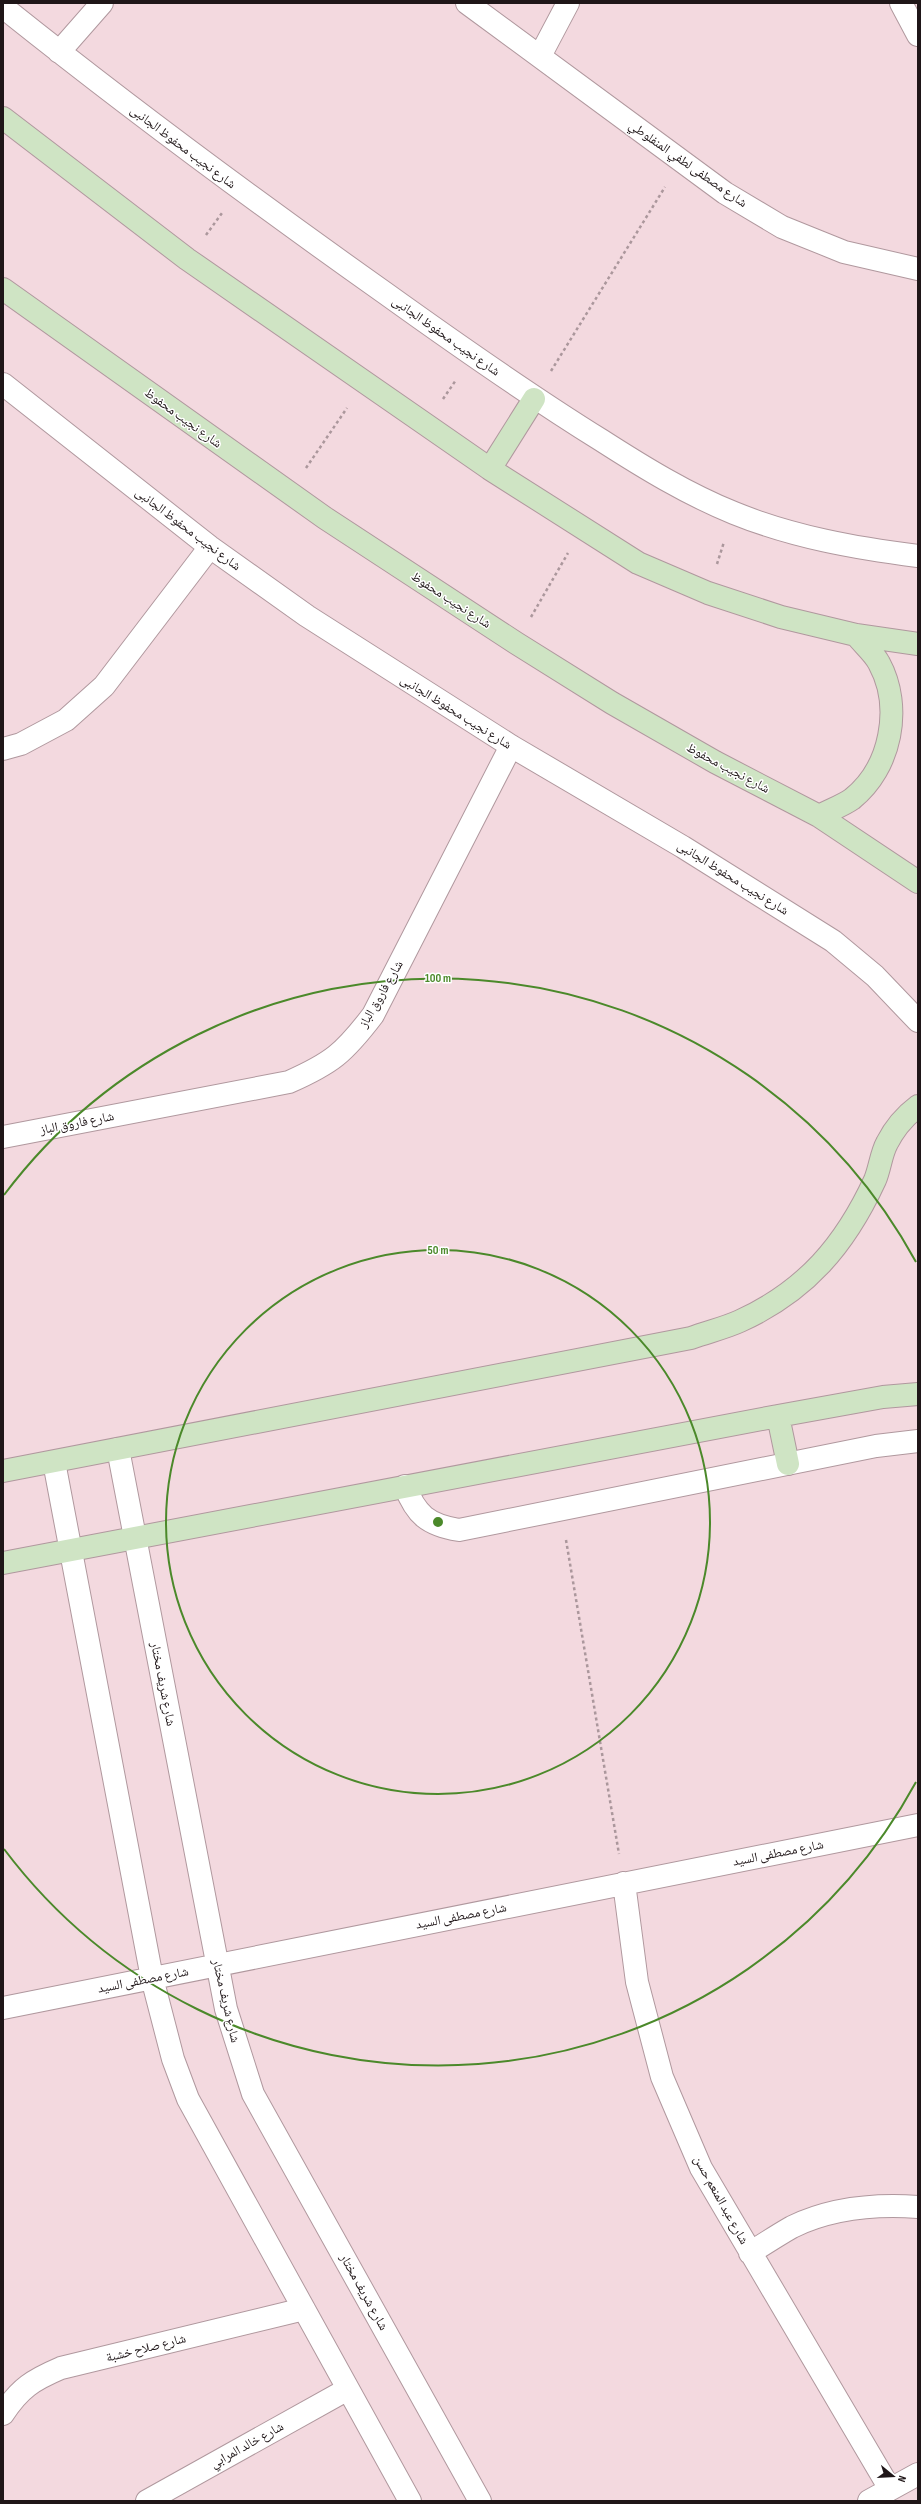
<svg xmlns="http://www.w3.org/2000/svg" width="921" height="2504" viewBox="0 0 921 2504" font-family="'Sofia Sans Condensed','Noto Naskh Arabic',sans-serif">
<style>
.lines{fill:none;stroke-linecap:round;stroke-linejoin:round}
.street-casing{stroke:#b0989e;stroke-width:24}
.secondary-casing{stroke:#b0989e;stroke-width:24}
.path{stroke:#ab979c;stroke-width:2.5;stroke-dasharray:3 3;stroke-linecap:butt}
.street{stroke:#fff;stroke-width:22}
.secondary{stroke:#cfe4c4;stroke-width:22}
.ring{fill:none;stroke:#4b892a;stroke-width:2}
.labels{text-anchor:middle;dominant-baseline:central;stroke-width:3;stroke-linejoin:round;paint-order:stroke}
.street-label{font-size:13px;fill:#1f1618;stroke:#fff}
.centre{fill:#4b892a;stroke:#fff;stroke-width:2}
.ring-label{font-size:12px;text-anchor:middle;font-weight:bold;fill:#4b892a;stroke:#fff;stroke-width:3;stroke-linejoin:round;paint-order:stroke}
</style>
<rect width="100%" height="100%" fill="#f3d9df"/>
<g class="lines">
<g class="street-casing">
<path id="street" d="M467,3L725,193L782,227L844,252L918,269
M901,3L918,35
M3,7C128,107 255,201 385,293C456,344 527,394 601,440C643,467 687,494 734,513C793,537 855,548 918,556
M59,52L102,3
M540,56L568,3
M3,384L210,547L307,616L511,746L683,847L833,941L875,976L918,1021
M3,749L21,744L66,720L104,686L210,547
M3,1137L289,1082C332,1063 344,1053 373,1015L511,746
M118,1449L226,2009L253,2094L480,2501
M54,1462L152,1978L173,2059L188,2099L410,2501
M405,1486C416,1515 428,1525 459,1530L876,1446L918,1441
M624,1883L637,1982L662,2077L701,2168L890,2489
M3,2008L918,1825
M750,2253C764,2244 778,2235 792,2227C831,2208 876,2204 918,2207
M3,2414C20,2388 33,2380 61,2368L304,2309
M147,2501L348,2389
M869,2501L918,2474"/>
</g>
<g class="secondary-casing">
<path id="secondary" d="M3,118L187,259L490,469L638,563L708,593L781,617L856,635L918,644
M3,289L325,518L516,643L612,703L715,762L819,816L918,882
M490,469L534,399
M819,816C830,810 842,806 852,799C891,768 903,707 879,663C874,653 863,644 856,635
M778,1416L788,1464
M3,1471L691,1338C707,1332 725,1328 740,1321C806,1291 845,1245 875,1180C880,1168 881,1154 887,1143C894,1129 906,1115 918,1106
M3,1563L778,1416L883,1397L918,1394"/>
</g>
<path class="path" d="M206,235L222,213
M551,371L665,187
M443,399L456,380
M306,468L347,408
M717,564L724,542
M531,617L568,553
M566,1540L619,1854"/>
<use href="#street" class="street"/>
<use href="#secondary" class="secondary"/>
</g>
<g class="ring">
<circle cx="438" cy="1522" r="272"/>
<path d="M916 1782A544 544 0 0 1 4 1849M4 1195A544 544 0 0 1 916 1262"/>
</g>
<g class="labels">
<g class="street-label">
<text transform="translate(183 147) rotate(37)">شارع نجيب محفوظ الجانبى</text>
<text transform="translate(688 164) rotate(35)">شارع مصطفى لطفي المنفلوطي</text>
<text transform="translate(446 336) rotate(35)">شارع نجيب محفوظ الجانبى</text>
<text transform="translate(183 418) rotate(36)">شارع نجيب محفوظ</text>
<text transform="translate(188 529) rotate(37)">شارع نجيب محفوظ الجانبى</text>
<text transform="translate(451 600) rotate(33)">شارع نجيب محفوظ</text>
<text transform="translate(456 712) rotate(32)">شارع نجيب محفوظ الجانبى</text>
<text transform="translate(728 768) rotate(28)">شارع نجيب محفوظ</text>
<text transform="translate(733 878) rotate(32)">شارع نجيب محفوظ الجانبى</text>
<text transform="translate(381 994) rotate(-60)">شارع فاروق الباز</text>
<text transform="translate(77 1123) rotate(-11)">شارع فاروق الباز</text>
<text transform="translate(163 1684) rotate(79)">شارع شريف مختار</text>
<text transform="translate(778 1853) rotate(-11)">شارع مصطفى السيد</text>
<text transform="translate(461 1916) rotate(-11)">شارع مصطفى السيد</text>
<text transform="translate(143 1980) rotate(-11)">شارع مصطفى السيد</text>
<text transform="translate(226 2001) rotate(77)">شارع شريف مختار</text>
<text transform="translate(721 2200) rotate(61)">شارع عبد المنعم حسن</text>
<text transform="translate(364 2292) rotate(61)">شارع شريف مختار</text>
<text transform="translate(146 2348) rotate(-14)">شارع صلاح خشبة</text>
<text transform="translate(247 2445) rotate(-29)">شارع خالد المرابي</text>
</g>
</g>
<circle cx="438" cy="1522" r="6" class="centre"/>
<g class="ring-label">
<text x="438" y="982">100 m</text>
<text x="438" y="1254">50 m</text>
</g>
<rect width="921" height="2504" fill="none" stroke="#1f1618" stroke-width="8"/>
<g transform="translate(893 2476) rotate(108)" stroke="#ffffff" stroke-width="3" paint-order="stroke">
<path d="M0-3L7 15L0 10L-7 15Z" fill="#1f1618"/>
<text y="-6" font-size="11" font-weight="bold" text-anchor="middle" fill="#1f1618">N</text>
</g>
</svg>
